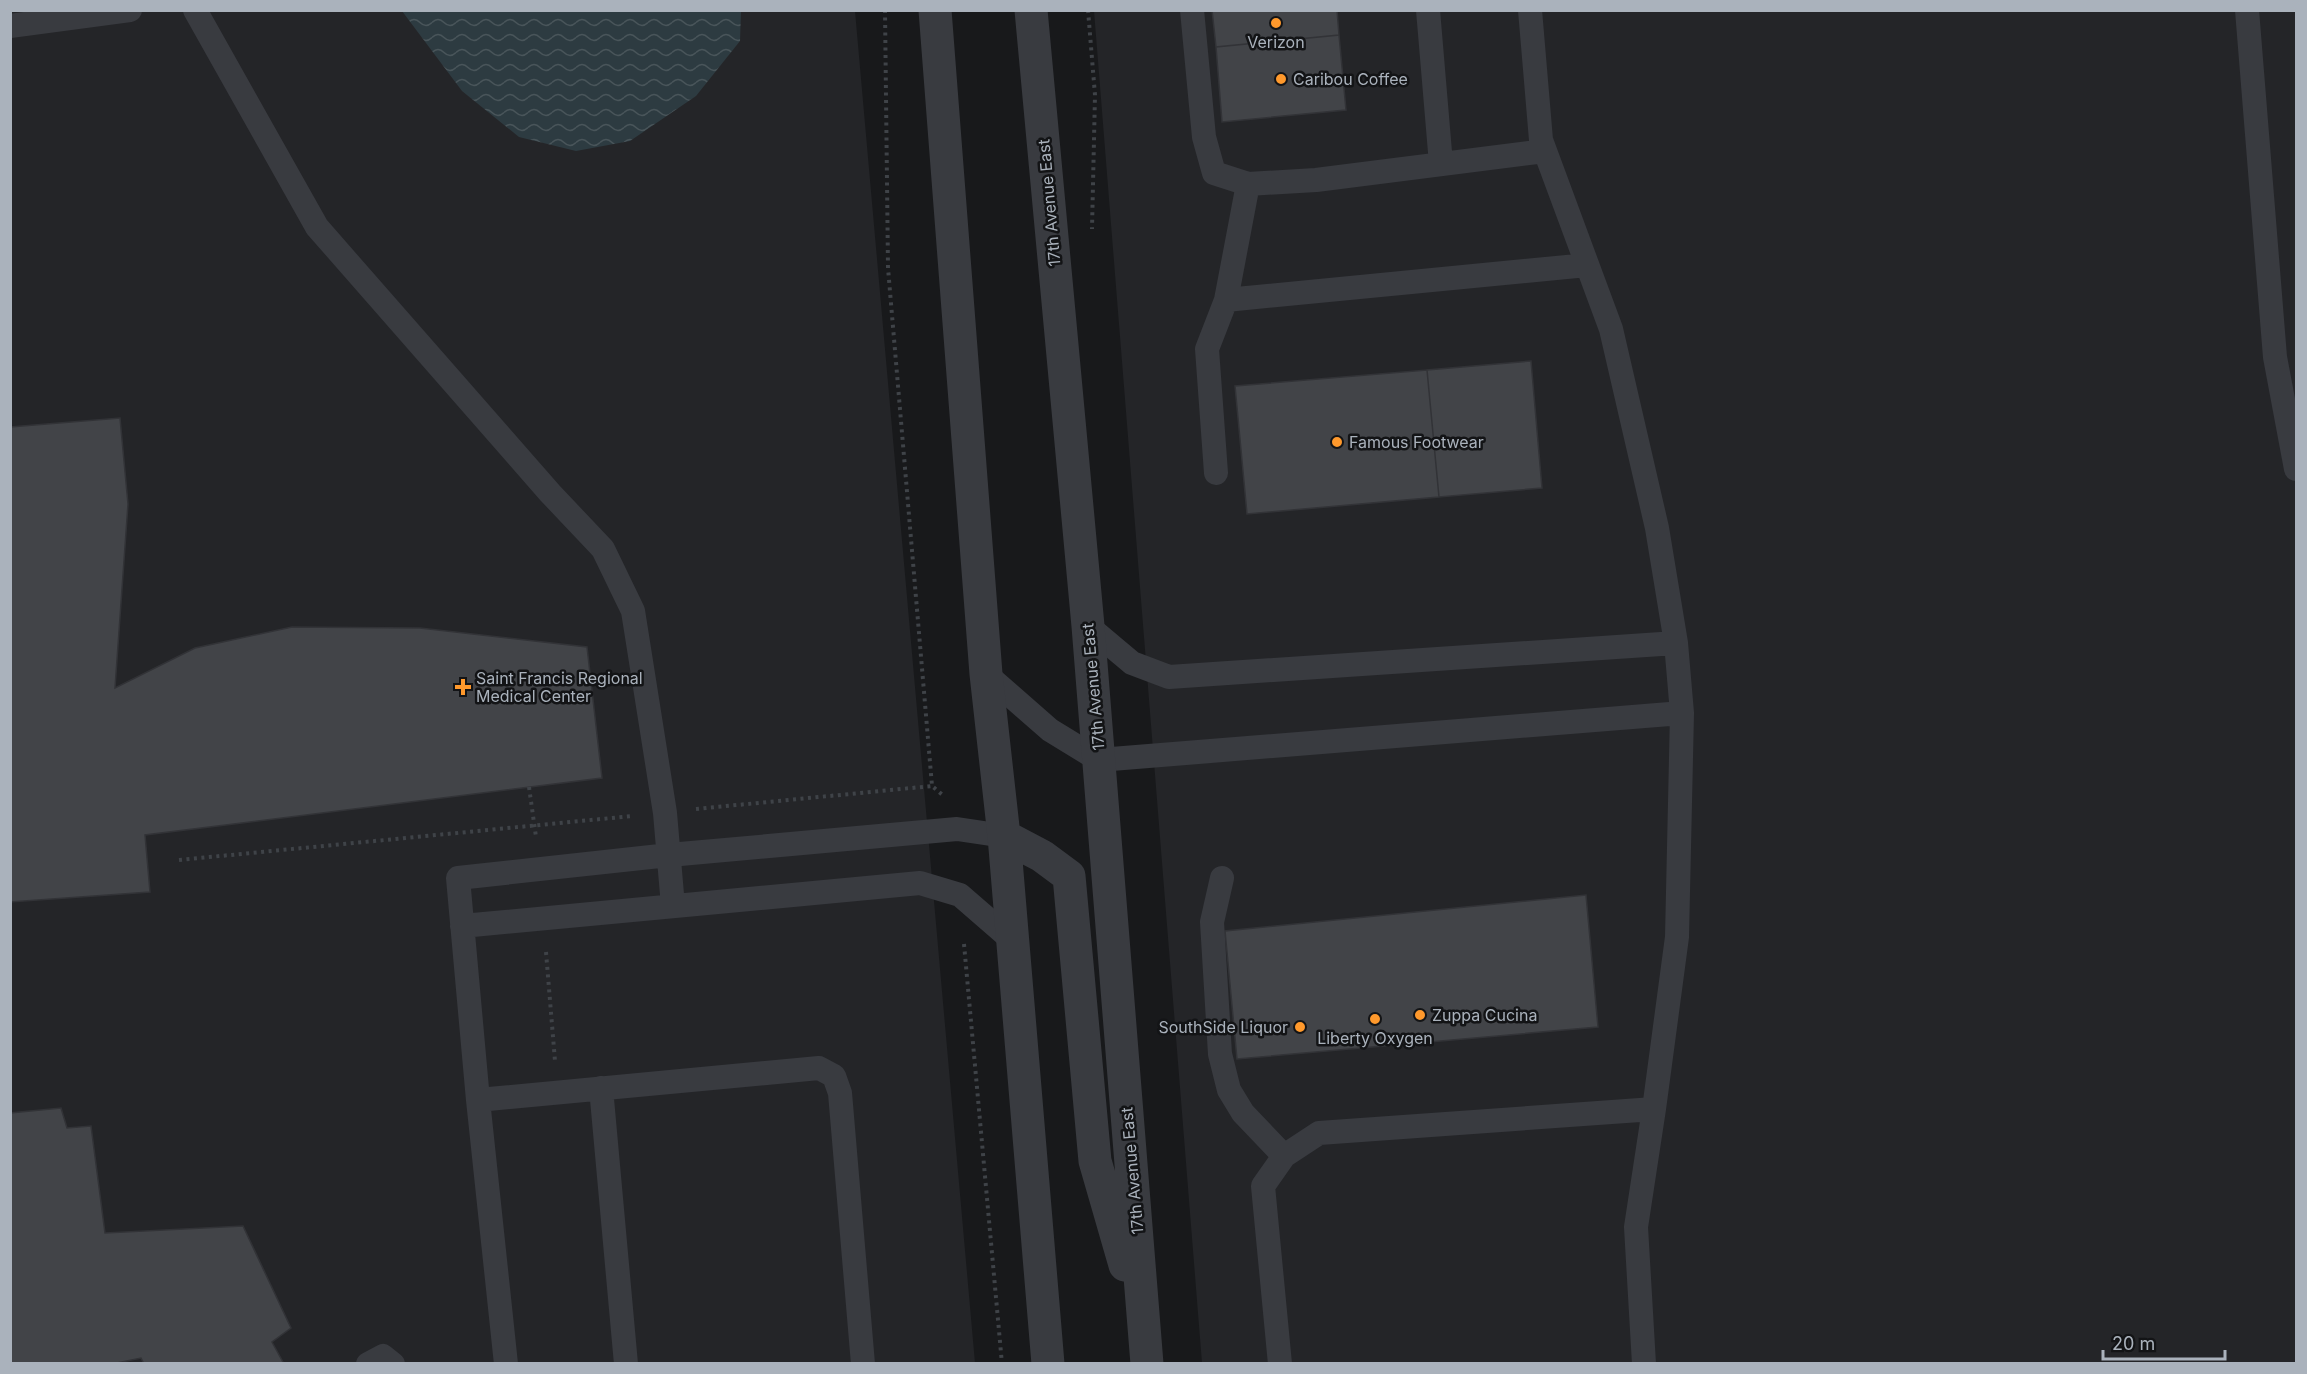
<svg xmlns="http://www.w3.org/2000/svg" width="2307" height="1374" viewBox="0 0 2307 1374" font-family="Inter,sans-serif">
<style>
.built{fill:#242528}
.water{fill:url(#water-waves)}
.building{fill:#424448;stroke:#323337;stroke-width:1.5}
.lines{fill:none;stroke-linecap:round;stroke-linejoin:round}
.path{stroke:#3f4348;stroke-width:4;stroke-dasharray:3 4.5;stroke-linecap:butt}
.service{stroke:#393b40;stroke-width:24}
.tertiary{stroke:#393b40;stroke-width:33}
.poi-dot{fill:#ff992c;stroke:#131416;stroke-width:2}
.labels{text-anchor:middle;dominant-baseline:central;stroke-width:5;stroke-linejoin:round;paint-order:stroke}
.poi-label{font-size:16px;fill:#aab2bc;stroke:#131416;text-anchor:start}
.street-label{font-size:16px;fill:#aab2bc;stroke:#131416}
</style>
<defs>
<pattern id="water-waves" width="16" height="10" patternUnits="userSpaceOnUse" patternTransform="scale(1.5)"><rect width="16" height="10" fill="#2d3b41"/><path d="M0 5q4-4 8 0t8 0" fill="none" stroke="#49555a"/></pattern>
</defs>
<rect width="100%" height="100%" fill="#18191b"/>
<path class="built" d="M10,11H855L975,1363H11Z
M1094,11H2296V1363H1202Z"/>
<path class="water" d="M402,11H741L740,41L696,96L630,141L576,151L519,137L462,91Z"/>
<path class="building" d="M1212,10H1337L1339,35L1216,47Z
M1339,35L1346,110L1222,122L1216,47Z
M1531,361L1542,488L1439,497L1427,370Z
M1427,370L1439,497L1247,514L1235,386Z
M120,418L128,504L115,688L195,648L292,627L420,628L587,647L602,778L145,835L150,892L10,902V427Z
M1586,895L1598,1027L1237,1059L1225,931Z
M61,1108L67,1128L91,1126L105,1233L243,1226L291,1328L272,1342L284,1364H144L141,1358L112,1364H10V1113Z"/>
<g class="lines">
<path class="path" d="M885,10L888,268L932,786L945,797
M1088,10L1095,95L1092,229
M529,787L536,837
M696,809L932,786
M179,860L632,816
M964,944L1002,1364
M546,952L555,1061"/>
<path class="service" d="M195,10L317,227L550,493L603,549L633,611L665,813L673,906
M1192,10L1204,137L1214,173L1248,184L1316,180L1545,151
M1428,10L1441,164
M1530,10L1541,140L1611,329L1657,528L1676,643L1682,713L1677,937L1654,1109L1636,1227L1644,1364
M2247,10L2275,357L2296,469
M10,26L130,10
M1248,184L1226,300L1587,265
M1216,473L1207,349L1226,300
M1088,626L1132,663L1169,677L1676,643
M986,674L1050,730L1099,760L1682,713
M1222,878L1212,922L1220,1054L1229,1090L1243,1113L1284,1156
M462,926L920,883L960,895L1013,941
M601,1088L626,1364
M478,1100L819,1068L834,1076L840,1093L863,1364
M368,1364L383,1356L393,1364
M506,1364L478,1100L458,878L669,855L957,829L1004,836
M1280,1364L1263,1186L1284,1156L1319,1133L1654,1109"/>
<path class="tertiary" d="M935,10L986,674L1004,836L1048,1364
M1031,10L1088,626L1147,1364
M1004,836L1042,856L1069,876L1095,1161L1125,1265"/>
</g>
<g class="poi-dot">
<circle cx="1276" cy="23" r="6"/>
<circle cx="1281" cy="79" r="6"/>
<circle cx="1337" cy="442" r="6"/>
<path d="M460 678h6v6h6v6h-6v6h-6v-6h-6v-6h6z"/>
<circle cx="1420" cy="1015" r="6"/>
<circle cx="1375" cy="1019" r="6"/>
<circle cx="1300" cy="1027" r="6"/>
</g>
<g class="labels">
<g class="poi-label">
<text x="1276" y="42" text-anchor="middle">Verizon</text>
<text x="1293" y="79">Caribou Coffee</text>
<text x="1349" y="442">Famous Footwear</text>
<text x="476" y="678">Saint Francis Regional<tspan x="476" dy="18">Medical Center</tspan></text>
<text x="1432" y="1015">Zuppa Cucina</text>
<text x="1288" y="1027" text-anchor="end">SouthSide Liquor</text>
<text x="1375" y="1038" text-anchor="middle">Liberty Oxygen</text>
</g>
<g class="street-label">
<text transform="translate(1049 203) rotate(-95)">17th Avenue East</text>
<text transform="translate(1093 687) rotate(-95)">17th Avenue East</text>
<text transform="translate(1132 1171) rotate(-95)">17th Avenue East</text>
</g>
</g>
<rect width="2307" height="1374" fill="none" stroke="#aab2bc" stroke-width="24"/>
<path d="M2103 1350v9h122v-9" fill="none" stroke="#aab2bc" stroke-width="3"/>
<text x="2112" y="1350" font-size="18" fill="#aab2bc" stroke="#131416" stroke-width="4.5" paint-order="stroke">20 m</text>
</svg>
